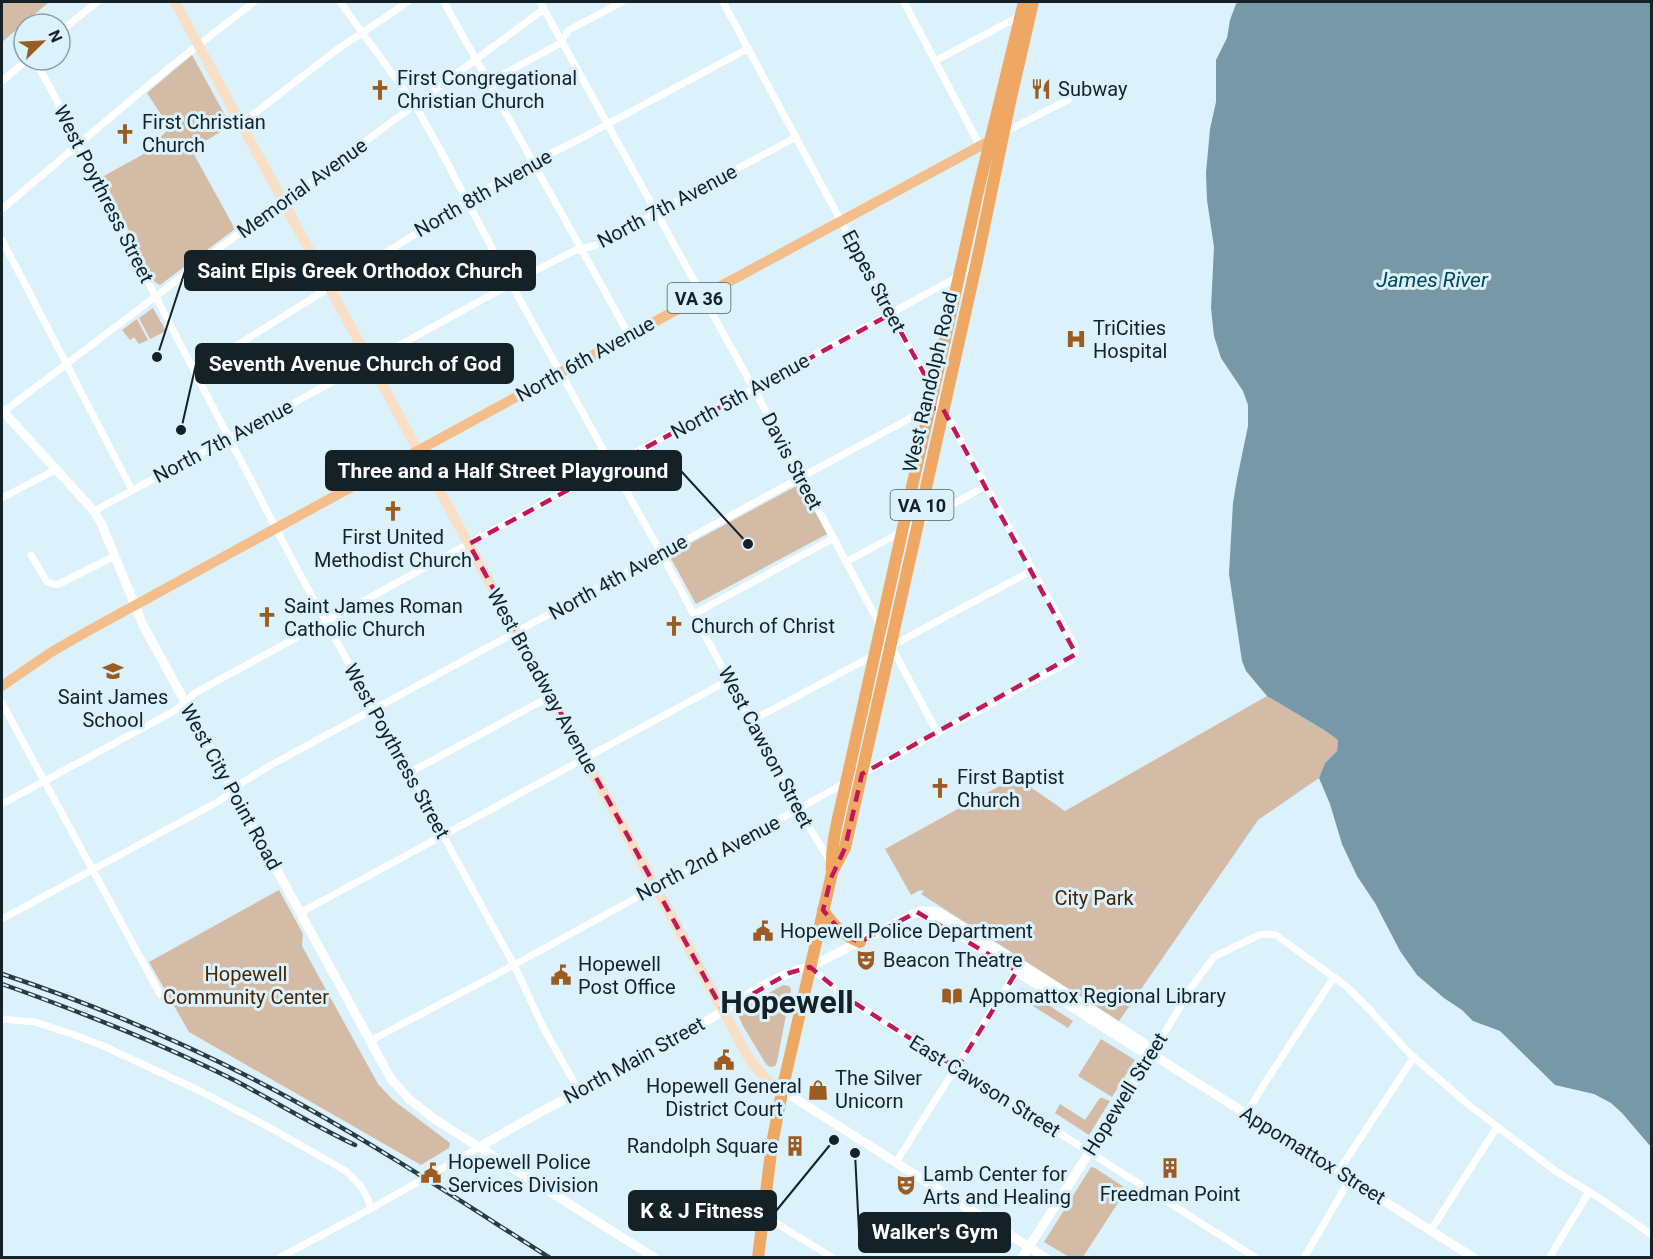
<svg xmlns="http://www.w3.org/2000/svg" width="1653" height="1259" viewBox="0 0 1653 1259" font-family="Roboto,sans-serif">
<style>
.green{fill:#d4bba6}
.water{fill:#7798a6}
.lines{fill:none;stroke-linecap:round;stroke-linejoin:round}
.minor{stroke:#fff;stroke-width:7}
.tertiary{stroke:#fff;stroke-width:9}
.secondary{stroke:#f9dfc5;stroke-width:10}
.primary{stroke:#f3be8b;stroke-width:10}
.trunk{stroke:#efa864;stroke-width:12}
.rail-casing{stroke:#2c3b42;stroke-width:4.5}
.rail{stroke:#dbf1fb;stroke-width:2;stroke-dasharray:7;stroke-linecap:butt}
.marked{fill:none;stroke:#c2185b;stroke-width:4.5;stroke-dasharray:12 8;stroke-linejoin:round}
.labels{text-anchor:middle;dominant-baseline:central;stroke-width:6;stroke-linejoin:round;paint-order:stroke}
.shield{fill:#dbf1fb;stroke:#506067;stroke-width:1.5}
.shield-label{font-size:18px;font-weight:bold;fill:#142228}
.poi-label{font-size:20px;fill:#142228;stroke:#dbf1fb;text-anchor:start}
.street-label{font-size:20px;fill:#142228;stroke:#dbf1fb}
.park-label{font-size:20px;fill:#482400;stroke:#dbf1fb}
.water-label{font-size:21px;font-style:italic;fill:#00465c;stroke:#dbf1fb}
.town-label{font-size:32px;font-weight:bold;fill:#142228;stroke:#dbf1fb}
.leader{fill:none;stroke:#142228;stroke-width:2}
.callout-dot{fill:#142228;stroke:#dbf1fb;stroke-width:2}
.callout{fill:#142228;stroke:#142228;stroke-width:2}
.callout-label{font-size:21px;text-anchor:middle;font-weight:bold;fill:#fff}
</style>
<rect width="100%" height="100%" fill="#dbf1fb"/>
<path class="green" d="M2,2H49L2,42Z
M192,55L231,126L191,149L235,229L160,285L155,282L102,177L142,155L170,128L147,93Z
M153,308L166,331L150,339L139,318Z
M137,319L148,340L139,344L134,337L130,340L122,330Z
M800,484L827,534L696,604L669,555Z
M1267,696L1324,730L1338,740L1337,751L1325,763L1319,778L1258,820L1119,1021L921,894L924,891L920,890L911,895L885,849L1016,777L1065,811Z
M279,890L303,934L302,946L378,1084L393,1100L450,1143L449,1148L421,1165L189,1032L149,962Z
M783,985L789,986L791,989L777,1062L775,1066L770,1067L766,1064L743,1026L739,1017V1014L744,1007Z
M1022,988L1073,1021L1068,1028L1017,996Z
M1101,1039L1135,1060L1112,1097L1078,1076Z
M1100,1098H1103L1110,1101L1089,1135L1055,1113L1060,1104L1085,1120Z
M1091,1167L1095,1168L1127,1189L1083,1257H1069L1044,1242Z"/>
<path class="water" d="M1239,2H1651V1147L1622,1113L1611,1103L1594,1094L1555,1085L1500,1031L1473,1021L1462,1010L1444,998L1417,975L1400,951L1375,903L1357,876L1342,844L1330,804L1319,778L1325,763L1337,751L1338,740L1324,730L1267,696L1246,671L1242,661L1229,574L1233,503L1237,479L1248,426V405L1243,391L1221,358L1214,336L1211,308L1214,247L1207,200L1206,173L1210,129L1216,102V60L1227,38L1230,20L1236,4Z"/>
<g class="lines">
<path class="minor" d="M340,2L415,105L442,153L511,284L661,553L798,809L830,861
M444,2L629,335
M540,2L754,389L937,732
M723,2L891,314L1073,643L1076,654L1070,661L862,774
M904,2L980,146
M60,32L97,2
M35,60L55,97L121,230L295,565L514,965L544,1029L579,1091
M935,61L1020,16
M2,81L27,60
M489,82L559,44L569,30L622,2
M241,124L335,51L408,2
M1003,133L1068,100
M2,209L170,67L254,2
M2,240L132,490
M194,372L518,170L578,140L749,48
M3,412L254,222L316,178L544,9
M2,498L57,469
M94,511L292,404L529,274L574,251L596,245L796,137
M31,555L47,582L57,585L115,556
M846,562L986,486
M694,614L834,538
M2,703L160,994
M751,721L1033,570
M409,773L551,696
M2,804L176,710L195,693L950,281L958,276L975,263
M300,913L729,680
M2,919L221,800L243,782L271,765L929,408L943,409
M810,967L828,983L850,1000L1256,1258
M2,1019L35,1022L72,1034L101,1045L196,1089L267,1126L346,1171L361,1186L372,1208
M370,1041L514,965L847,782
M1152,1054L1193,985L1214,957L1259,935L1267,934L1276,935L1346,986L1370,1010L1409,1053L1470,1106L1557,1172L1601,1199L1652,1235
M1247,1113L1263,1086L1334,977
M896,1162L1019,968
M1338,1172L1414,1057
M763,1215L833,1258
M1431,1230L1497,1127
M279,1258L372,1208L480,1147
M1304,1258L1350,1179
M1549,1258L1589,1192"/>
<path class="tertiary" d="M2,410L94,511L102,525L143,625L391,1079L409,1099L436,1120L655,1258
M918,913L933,918L1139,1050L1152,1054L1169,1065L1474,1258
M782,1090L1046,1258
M480,1147C542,1109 606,1078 669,1042C687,1032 707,1022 724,1010C745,996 785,970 810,967L917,912C926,910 932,910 940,913L1144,1043L1152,1054
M1022,1258L1152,1054"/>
<path class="secondary" d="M175,2L551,696L751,1062L767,1080L782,1090"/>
<path class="primary" d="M2,686L53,651L88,631L560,373L995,138"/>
<path class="trunk" d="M832,872L845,848L977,261L1010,102L1033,2
M823,910C834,927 842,934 860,942
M758,1258L772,1144L784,1082L832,873C830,843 840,812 846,783L978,191L1024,2"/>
<g class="rail-casing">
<path id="rail" d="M2,974C105,1008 206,1052 302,1105C387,1152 468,1206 550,1258
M2,984C81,1012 158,1042 234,1080C274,1101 313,1125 355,1145"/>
</g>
<use href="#rail" class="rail"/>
</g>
<path class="marked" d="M891,314L933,390L929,408L943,409L1076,654L862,774L845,848L831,878L823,910L844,935L860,942L917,912L1017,971L957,1068L850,1000L810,967L789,973L723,1011L469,544Z"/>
<defs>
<g id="restaurant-bare" transform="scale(1.62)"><path d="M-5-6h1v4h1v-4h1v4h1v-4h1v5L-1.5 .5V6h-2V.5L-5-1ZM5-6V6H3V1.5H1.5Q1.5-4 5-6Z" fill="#9a5c21" stroke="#dbf1fb" stroke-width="2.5" paint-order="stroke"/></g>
<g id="church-bare" transform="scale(1.62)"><path d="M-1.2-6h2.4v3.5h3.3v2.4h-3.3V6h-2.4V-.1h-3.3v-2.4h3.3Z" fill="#9a5c21" stroke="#dbf1fb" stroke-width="2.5" paint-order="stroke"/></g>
<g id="hospital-bare" transform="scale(1.62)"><path d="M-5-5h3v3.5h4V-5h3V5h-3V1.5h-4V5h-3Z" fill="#9a5c21" stroke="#dbf1fb" stroke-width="2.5" paint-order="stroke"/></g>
<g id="school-bare" transform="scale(1.62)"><path d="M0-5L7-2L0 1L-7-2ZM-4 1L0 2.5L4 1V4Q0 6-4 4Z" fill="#9a5c21" stroke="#dbf1fb" stroke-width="2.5" paint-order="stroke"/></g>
<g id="civic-bare" transform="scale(1.62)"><path d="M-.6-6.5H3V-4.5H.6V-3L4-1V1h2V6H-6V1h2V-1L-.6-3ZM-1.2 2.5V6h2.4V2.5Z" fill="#9a5c21" stroke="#dbf1fb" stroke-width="2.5" paint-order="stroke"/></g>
<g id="theatre-bare" transform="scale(1.62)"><path d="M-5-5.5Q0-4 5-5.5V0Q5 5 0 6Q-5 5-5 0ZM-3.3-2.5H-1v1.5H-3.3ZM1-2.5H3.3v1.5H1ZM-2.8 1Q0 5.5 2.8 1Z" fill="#9a5c21" stroke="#dbf1fb" stroke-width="2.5" paint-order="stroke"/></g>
<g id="library-bare" transform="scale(1.62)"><path d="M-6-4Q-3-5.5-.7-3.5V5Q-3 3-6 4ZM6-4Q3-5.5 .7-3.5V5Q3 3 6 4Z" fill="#9a5c21" stroke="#dbf1fb" stroke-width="2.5" paint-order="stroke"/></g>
<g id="shop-bare" transform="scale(1.62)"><path d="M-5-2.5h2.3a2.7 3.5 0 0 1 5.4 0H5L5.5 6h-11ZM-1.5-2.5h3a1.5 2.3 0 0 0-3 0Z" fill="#9a5c21" stroke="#dbf1fb" stroke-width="2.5" paint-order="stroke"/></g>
<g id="building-bare" transform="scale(1.62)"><path d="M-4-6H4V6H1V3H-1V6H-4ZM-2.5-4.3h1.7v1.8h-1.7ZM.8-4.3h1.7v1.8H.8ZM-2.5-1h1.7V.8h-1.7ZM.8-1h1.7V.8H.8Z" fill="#9a5c21" stroke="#dbf1fb" stroke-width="2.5" paint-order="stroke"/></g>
</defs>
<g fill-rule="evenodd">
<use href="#restaurant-bare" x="1041" y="89"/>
<use href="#church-bare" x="380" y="90"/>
<use href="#church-bare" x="125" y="134"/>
<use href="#hospital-bare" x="1076" y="339"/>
<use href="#church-bare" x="393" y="511"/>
<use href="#church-bare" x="267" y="617"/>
<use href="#church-bare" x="674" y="626"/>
<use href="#school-bare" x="113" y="671"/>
<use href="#church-bare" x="940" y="788"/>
<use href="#civic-bare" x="763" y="931"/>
<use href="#theatre-bare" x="866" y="960"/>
<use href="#civic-bare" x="561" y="975"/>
<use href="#library-bare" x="952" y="996"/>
<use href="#civic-bare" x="724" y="1060"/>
<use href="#shop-bare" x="818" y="1090"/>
<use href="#building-bare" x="795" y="1146"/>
<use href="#building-bare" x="1170" y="1168"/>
<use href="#civic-bare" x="431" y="1173"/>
<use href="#theatre-bare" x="906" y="1185"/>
</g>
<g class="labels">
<g class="shield">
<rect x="667.5" y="283" width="63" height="30" rx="4.5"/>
<rect x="890.5" y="490" width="63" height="30" rx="4.5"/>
</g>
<g class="shield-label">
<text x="699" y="298">VA 36</text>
<text x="922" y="505">VA 10</text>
</g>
<g class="poi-label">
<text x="397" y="78">First Congregational<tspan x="397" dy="23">Christian Church</tspan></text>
<text x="1058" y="89">Subway</text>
<text x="142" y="122">First Christian<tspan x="142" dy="23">Church</tspan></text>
<text x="1093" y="328">TriCities<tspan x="1093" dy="23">Hospital</tspan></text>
<text x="393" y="537" text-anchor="middle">First United<tspan x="393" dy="23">Methodist Church</tspan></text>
<text x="284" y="606">Saint James Roman<tspan x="284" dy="23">Catholic Church</tspan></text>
<text x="691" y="626">Church of Christ</text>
<text x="113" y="697" text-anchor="middle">Saint James<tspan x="113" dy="23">School</tspan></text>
<text x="957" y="777">First Baptist<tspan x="957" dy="23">Church</tspan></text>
<text x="780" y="931">Hopewell Police Department</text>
<text x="883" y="960">Beacon Theatre</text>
<text x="578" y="964">Hopewell<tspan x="578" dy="23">Post Office</tspan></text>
<text x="969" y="996">Appomattox Regional Library</text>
<text x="835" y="1078">The Silver<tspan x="835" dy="23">Unicorn</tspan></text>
<text x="724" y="1086" text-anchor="middle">Hopewell General<tspan x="724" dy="23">District Court</tspan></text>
<text x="778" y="1146" text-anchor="end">Randolph Square</text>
<text x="448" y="1162">Hopewell Police<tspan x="448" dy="23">Services Division</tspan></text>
<text x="923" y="1174">Lamb Center for<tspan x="923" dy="23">Arts and Healing</tspan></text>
<text x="1170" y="1194" text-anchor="middle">Freedman Point</text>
</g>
<g class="street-label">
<text transform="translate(302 188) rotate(-36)">Memorial Avenue</text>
<text transform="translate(483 193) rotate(-30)">North 8th Avenue</text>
<text transform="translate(104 194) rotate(63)">West Poythress Street</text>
<text transform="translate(667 206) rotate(-28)">North 7th Avenue</text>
<text transform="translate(874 281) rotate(62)">Eppes Street</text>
<text transform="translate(585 359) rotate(-29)">North 6th Avenue</text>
<text transform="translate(930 382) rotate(-77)">West Randolph Road</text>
<text transform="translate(740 396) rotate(-29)">North 5th Avenue</text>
<text transform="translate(223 441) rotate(-28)">North 7th Avenue</text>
<text transform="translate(792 461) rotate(62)">Davis Street</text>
<text transform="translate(618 577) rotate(-29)">North 4th Avenue</text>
<text transform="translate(543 681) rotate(61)">West Broadway Avenue</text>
<text transform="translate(766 747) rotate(62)">West Cawson Street</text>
<text transform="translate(397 751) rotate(61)">West Poythress Street</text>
<text transform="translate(231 787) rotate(61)">West City Point Road</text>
<text transform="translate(708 858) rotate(-28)">North 2nd Avenue</text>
<text transform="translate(634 1060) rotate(-29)">North Main Street</text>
<text transform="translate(985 1086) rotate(32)">East Cawson Street</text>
<text transform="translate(1125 1094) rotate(-58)">Hopewell Street</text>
<text transform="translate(1313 1155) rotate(32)">Appomattox Street</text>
</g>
<g class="park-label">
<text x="1094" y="898">City Park</text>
<text x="246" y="974">Hopewell<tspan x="246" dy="23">Community Center</tspan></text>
</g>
<g class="water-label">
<text x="1432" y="280">James River</text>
</g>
<g class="town-label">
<text x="787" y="1002">Hopewell</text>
</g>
</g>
<path class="leader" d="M157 357L185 271M181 430L196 364M748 544L681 471M834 1140L776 1211M855 1153L859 1232"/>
<g class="callout-dot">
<circle cx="157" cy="357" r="6"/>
<circle cx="181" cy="430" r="6"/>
<circle cx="748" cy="544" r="6"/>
<circle cx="834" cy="1140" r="6"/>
<circle cx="855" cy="1153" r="6"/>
</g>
<g class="callout">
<rect x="185" y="251" width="350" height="39" rx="6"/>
<rect x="196" y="344" width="317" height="39" rx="6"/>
<rect x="326" y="451" width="355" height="39" rx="6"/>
<rect x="629" y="1191" width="147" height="39" rx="6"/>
<rect x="859" y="1213" width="151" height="39" rx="6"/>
</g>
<g class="callout-label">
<text x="360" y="278">Saint Elpis Greek Orthodox Church</text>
<text x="355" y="371">Seventh Avenue Church of God</text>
<text x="503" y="478">Three and a Half Street Playground</text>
<text x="702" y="1218">K &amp; J Fitness</text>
<text x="935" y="1239">Walker's Gym</text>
</g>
<rect width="1653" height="1259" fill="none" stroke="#142228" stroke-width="6"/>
<g transform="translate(42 42) rotate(66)"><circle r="28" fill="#dbf1fb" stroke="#8b9ea7" stroke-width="1.5"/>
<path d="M0-4.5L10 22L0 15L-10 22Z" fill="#9a5c21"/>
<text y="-9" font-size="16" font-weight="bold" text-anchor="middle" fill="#142228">N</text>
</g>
</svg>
